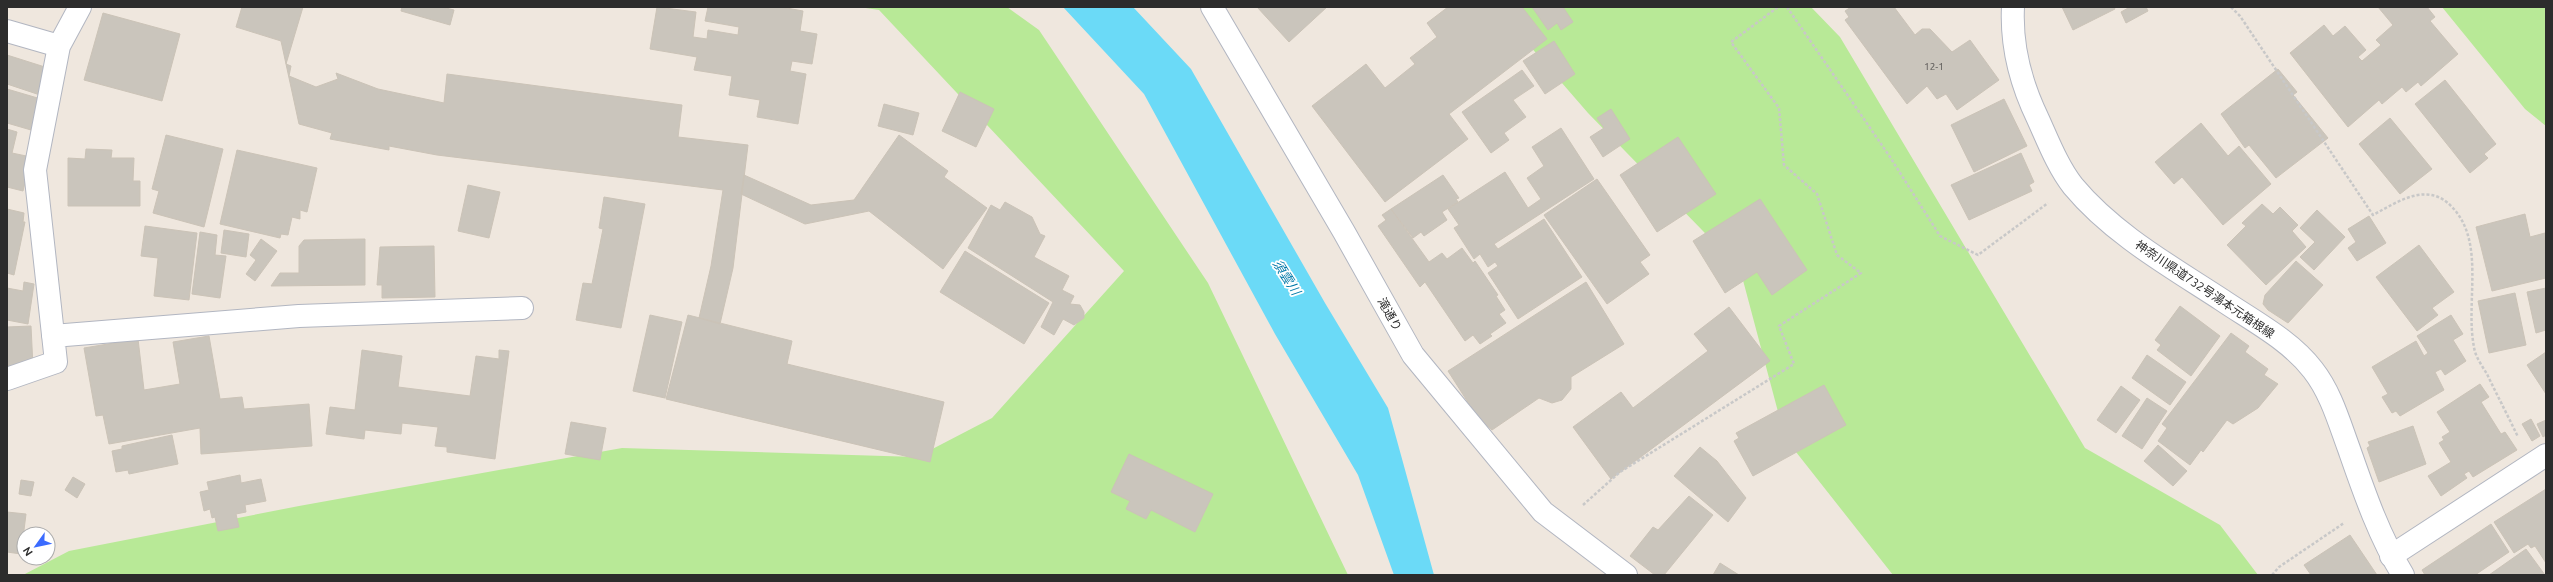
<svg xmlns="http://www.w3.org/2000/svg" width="2553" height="582" viewBox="0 0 2553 582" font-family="Ubuntu,'Noto Sans JP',sans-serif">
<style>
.green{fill:#b8e997}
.water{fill:#6bdaf7}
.building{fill:#cac5bc;stroke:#cbc3b7}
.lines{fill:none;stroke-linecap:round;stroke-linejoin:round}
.street-casing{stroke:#b2b6c1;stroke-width:24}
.secondary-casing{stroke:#b2b6c1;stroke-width:24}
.path{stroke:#c8c8c8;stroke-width:2.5;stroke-dasharray:3 2;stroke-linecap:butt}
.street{stroke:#fff;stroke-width:22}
.secondary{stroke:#fff;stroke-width:22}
.labels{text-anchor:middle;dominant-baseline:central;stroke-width:3.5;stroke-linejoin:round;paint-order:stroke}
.number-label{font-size:10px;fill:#545250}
.street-label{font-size:12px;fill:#2c2c2c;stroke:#fff}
.water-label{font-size:13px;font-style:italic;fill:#047aa9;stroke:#fff}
</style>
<rect width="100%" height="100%" fill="#efe7de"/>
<path class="green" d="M859,7H1007L1039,30L1208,283L1348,575H23L69,551L299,506L622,448L917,457L992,418L1124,271L879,10Z
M1496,7H1811L1840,37L2085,448L2220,525L2258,575H1893L1785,438L1740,269L1588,113Z
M2442,7H2546V126L2525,109Z"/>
<path class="water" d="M1063,7H1133L1191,69L1325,303L1388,408L1434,575H1394L1358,475L1275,334L1144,94Z"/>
<path class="building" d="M242,7H303L286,64L281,41L236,27Z
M402,7H442L454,10L450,25L401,11Z
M657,7L696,12L693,37L707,39L708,30L738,35L739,27L705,21L708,7H781L803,11L800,31L817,34L812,64L792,61L790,71L806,74L798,124L757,117L760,100L729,95L732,76L694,70L697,57L650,49Z
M1257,7H1327L1289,42Z
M1448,7H1522L1547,39L1449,114L1468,139L1385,202L1312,106L1366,64L1385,88L1415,64L1410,58L1437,37L1427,23Z
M1532,7H1563L1573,22L1561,30L1557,23L1548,30Z
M1851,7H1894L1915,35L1922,29H1930L1952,52L1970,40L1999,80L1957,110L1946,94L1937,99L1927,86L1907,104L1845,20L1849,17L1845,11Z
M2062,7H2114L2115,9L2073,30Z
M2130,7H2146L2148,11L2126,23L2121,12Z
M2378,7H2427L2435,17L2430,21L2458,54L2421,86L2418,82L2406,92L2402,87L2382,104L2379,100L2348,127L2290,53L2324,25L2333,36L2345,26L2366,50L2358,57L2362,61L2381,45L2376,40L2393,25Z
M103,13L180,34L162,101L84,80Z
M1554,41L1575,74L1545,94L1523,61Z
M7,55L48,68L40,95L7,84Z
M286,64L291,66L289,76L316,87L338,79L336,73L378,89L444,103L447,74L682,105L678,137L748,145L733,268L720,324L699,318L711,266L723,190L437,155L389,146V150L330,139L332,133L299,124Z
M2278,69L2297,92L2293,95L2328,138L2276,178L2249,145L2245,148L2221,114Z
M1522,70L1534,86L1513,100L1526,117L1504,133L1509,140L1491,153L1462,112Z
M2445,80L2496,144L2484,154L2488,158L2470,173L2415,104Z
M7,89L41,99L31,130L7,123Z
M960,92L994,109L976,147L942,131Z
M2004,99L2027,146L1974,172L1951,125Z
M884,104L919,113L913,135L878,126Z
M1611,109L1630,139L1603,157L1590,137L1604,128L1597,118Z
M2390,118L2432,169L2400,194L2359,144Z
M2201,123L2228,156L2239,146L2271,184L2223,225L2182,177L2174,184L2155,162Z
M1561,128L1594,179L1494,244L1498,249L1544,219L1582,277L1518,319L1488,273L1498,266L1495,262L1488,267L1480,254L1474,259L1454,228L1459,225L1448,209L1505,172L1528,208L1541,199L1527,178L1544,166L1532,147Z
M7,129L17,132L12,153L31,157L23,191L7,187Z
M166,135L223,149L204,227L153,213L159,191L152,189Z
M899,135L948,171L944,177L987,208L943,269L869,211L805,224L741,194L744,175L811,205L854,200Z
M1678,137L1716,194L1657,232L1620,175Z
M86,149L112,150L111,158H134L133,181H140V206H68V158L85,159Z
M237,150L317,168L307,212L300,210V219L292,217L288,235L281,234L280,238L220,224Z
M2021,153L2034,182L2029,185L2032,191L1969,220L1951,185Z
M1443,175L1459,198L1456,199L1458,202L1442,212L1447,220L1424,236L1421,232L1413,238L1391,209Z
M1597,179L1650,255L1640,262L1649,274L1607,304L1544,215Z
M468,185L500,192L489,238L458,231Z
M604,197L645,204L621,328L576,320L583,283L592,284L603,229L599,228Z
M1760,199L1807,270L1772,295L1757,272L1725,293L1693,241Z
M1005,202L1032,217L1040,234L1045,236L1034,257L1069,276L1062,290L1074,296L1070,304L1080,305L1084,312V318L1074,325L1063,319L1054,335L1041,327L1053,302L968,248L991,205L1000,210Z
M2262,204L2273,214L2280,207L2298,225L2292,231L2306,247L2266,285L2227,245L2246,226L2242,223Z
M7,209L24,213L23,222H25L14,275L7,273Z
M1391,209L1429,262L1442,253L1447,259L1462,248L1473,263L1475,261L1498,295L1496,296L1505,310L1499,314L1506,323L1490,334L1492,336L1480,344L1473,335L1465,341L1425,282L1420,287L1378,226L1386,220L1382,215Z
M2317,210L2345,237L2314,270L2300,257L2315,242L2300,228Z
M2525,214L2530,237L2545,233L2546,278L2492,291L2476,227Z
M2369,216L2386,243L2357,261L2348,248L2356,242L2348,229Z
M145,226L197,233L189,300L154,296L158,258L141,256Z
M224,230L249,234L246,257L221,253Z
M200,232L217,235L215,255L226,256L220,298L192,294Z
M261,239L277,251L255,281L246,274L256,260L250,255Z
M365,239V285L271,286L280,273H299V246L304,240Z
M2419,245L2454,292L2432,308L2438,315L2417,331L2376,277Z
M434,246L435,297L382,298V285H377L380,247Z
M965,251L1049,303L1024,344L940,292Z
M2296,261L2323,285L2288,323L2268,310L2263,304L2265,295Z
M24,282L34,284L28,324L7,320V288L23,291Z
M1586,282L1624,344L1571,377V389L1562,400L1552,403L1539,398L1492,430L1478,418L1448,371Z
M2546,288V330L2536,333L2527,292Z
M2515,293L2526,345L2489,353L2478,301Z
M2180,306L2220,336L2191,376L2157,350L2161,345L2155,340Z
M1729,307L1770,361L1611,479L1573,427L1621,392L1633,408L1708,351L1694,334Z
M650,315L682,322L665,398L633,391Z
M688,315L792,341L787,364L944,402L930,462L666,399Z
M2451,315L2463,334L2453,340L2466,361L2445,375L2441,369L2435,372L2444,390L2400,416L2396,411L2392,413L2382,397L2388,394L2372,367L2416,341L2424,356L2428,353L2417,336Z
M31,326L33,367L8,368L7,327Z
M2231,333L2249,346L2245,352L2268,369L2264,375L2278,384L2258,408L2233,424L2227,420L2203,452L2201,450L2190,465L2158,441L2167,428L2162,424Z
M209,336L220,399L242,397L244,409L309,404L312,446L201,454L200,428L109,444L103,415L96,416L84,348L138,339L144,390L180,384L173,342Z
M362,350L402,356L398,387L470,396L476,356L499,359V350L509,351L495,459L447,452V447L435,446L438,427L402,423L401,434L365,430L364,439L326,434L330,407L355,410Z
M2546,352V394L2527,365Z
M2147,355L2186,382L2170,405L2132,378Z
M2480,384L2489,397L2481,402L2501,434L2505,432L2517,450L2473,477L2469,471L2464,474L2467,478L2441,496L2428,476L2451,462L2439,443L2444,440L2442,437L2450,432L2437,412Z
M1824,385L1846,425L1753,476L1734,441L1739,438L1736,433Z
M2121,386L2140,400L2116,433L2097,420Z
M2147,398L2167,411L2142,449L2122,436Z
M2531,419L2540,436L2532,441L2522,424Z
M2546,420V435L2543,437L2537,424Z
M571,422L606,428L600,460L565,454Z
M2413,426L2426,464L2379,482L2367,448L2370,446L2368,442Z
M172,435L178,464L129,474L128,470L116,472L112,451L122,449V446Z
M2158,445L2187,471L2173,486L2144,461Z
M1700,447L1717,461L1746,498L1728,522L1674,476Z
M1129,454L1213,494L1195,532L1151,510L1146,519L1126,509L1130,501L1111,492Z
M240,475L241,483L261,479L266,501L245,505L246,512L236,514L239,527L218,531L215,517L212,518L210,509L204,511L200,492L209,490L207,482Z
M73,477L85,484L77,498L65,490Z
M21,480L34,482L31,496L19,494Z
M2546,489V563L2535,546L2531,548L2528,544L2514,553L2494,522Z
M1689,496L1713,515L1664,575H1655L1630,556L1653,527L1658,530Z
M7,512L26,514L21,554L7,552Z
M2491,524L2509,552L2475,575H2425L2422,570Z
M2350,535L2377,575H2311L2304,565Z
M2526,549L2545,575H2489Z
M1720,563L1739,575H1713Z"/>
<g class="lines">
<g class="street-casing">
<path id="street" d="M1212,7L1344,232L1413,355L1543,512L1626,575
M7,31L59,46L80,7
M53,336L299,316L522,308
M7,379L56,362L35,170L59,46
M2391,556L2546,455"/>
</g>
<g class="secondary-casing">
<path id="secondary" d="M2013,7C2011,46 2021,84 2038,119C2048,141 2058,167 2073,186C2113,234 2170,266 2222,300C2253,321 2290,340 2313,370C2331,393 2339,422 2349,449C2364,492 2379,536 2403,575"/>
</g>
<path class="path" d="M1787,7L1890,157L1940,236L1978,255L2048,203
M2231,7L2240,16L2373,215C2399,201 2428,181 2452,207C2486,242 2465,302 2474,347C2475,356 2482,366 2487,374C2497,395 2508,416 2518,437
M1583,505L1620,472L1794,364L1779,326L1861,273L1837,255L1817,194L1784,165L1779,108L1731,42L1778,7
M2272,575L2279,567L2344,523"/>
<use href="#street" class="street"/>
<use href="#secondary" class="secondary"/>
</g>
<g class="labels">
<g class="number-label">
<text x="1934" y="66">12-1</text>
</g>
<g class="street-label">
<text transform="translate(2205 289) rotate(34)">神奈川県道732号湯本元箱根線</text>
<text transform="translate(1390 314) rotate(61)">滝通り</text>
</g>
<g class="water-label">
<text transform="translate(1287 277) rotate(57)">須雲川</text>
</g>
</g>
<rect width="2553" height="582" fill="none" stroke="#2c2c2c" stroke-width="16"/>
<g transform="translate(36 546) rotate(237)"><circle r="19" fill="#ffffff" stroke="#ababab"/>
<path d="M0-3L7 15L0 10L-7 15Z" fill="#3b6bff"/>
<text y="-6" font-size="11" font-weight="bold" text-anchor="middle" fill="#2c2c2c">N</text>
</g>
</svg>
